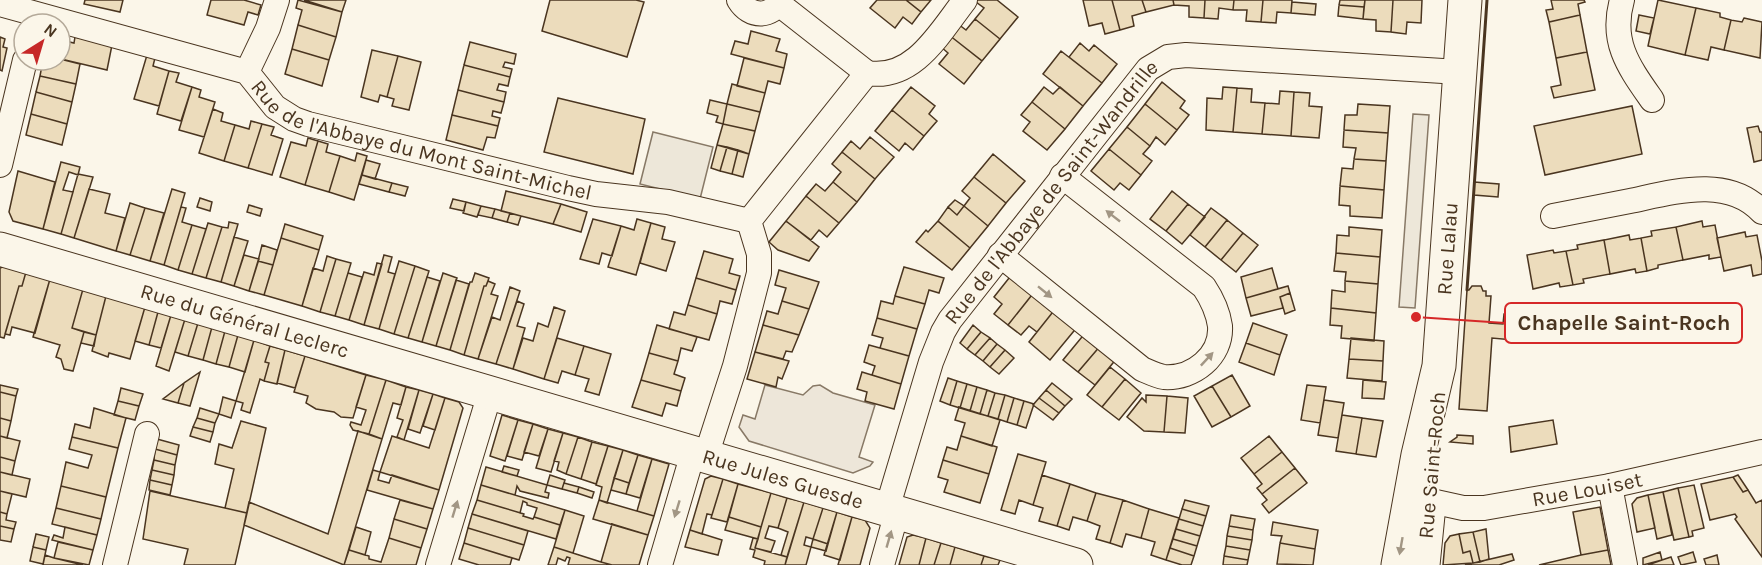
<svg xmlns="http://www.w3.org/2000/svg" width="1762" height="565" viewBox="0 0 1762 565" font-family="Karla,sans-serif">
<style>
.green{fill:#ede6d9;stroke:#887966;stroke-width:1.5}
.parking{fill:#ede7d9;stroke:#887966;stroke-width:1.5}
.building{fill:#ecdcbc;stroke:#4a3520;stroke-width:1.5}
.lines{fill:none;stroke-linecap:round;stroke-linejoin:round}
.street-casing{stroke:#4a3520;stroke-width:26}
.secondary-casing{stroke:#4a3520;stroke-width:35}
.street{stroke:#fbf6e9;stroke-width:24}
.secondary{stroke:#fbf6e9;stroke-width:33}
.wall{stroke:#4a3520;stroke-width:3}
.oneway{fill:#a29684}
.labels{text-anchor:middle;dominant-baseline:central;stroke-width:4.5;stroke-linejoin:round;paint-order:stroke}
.street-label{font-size:21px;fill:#4a3520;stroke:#fbf6e9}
.leader{fill:none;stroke:#d62828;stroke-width:2}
.callout-dot{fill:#d62828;stroke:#fbf6e9;stroke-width:2}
.callout{fill:#fbf6e9;stroke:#d62828;stroke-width:2}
.callout-label{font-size:22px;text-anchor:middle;font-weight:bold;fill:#4a3520}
</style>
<rect width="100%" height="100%" fill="#fbf6e9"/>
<path class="green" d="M765,385L803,395L813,386L820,385L833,393L875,405L859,457L873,462L870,466L853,473L749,441L739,427L743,415L755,419Z"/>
<path class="parking" d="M1413,114L1429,115L1415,308L1399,307Z
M653,132L713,147L700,199L640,184Z"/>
<path class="building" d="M85,0H123L120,12L84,4Z
M211,0H244L261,5L258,15L248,12L244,25L207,15Z
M298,0L342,12L336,37L298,25L302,10L296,8Z
M304,0H346L342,12Z
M550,0H636L644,2L627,57L542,31Z
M877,0H906L921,12L912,24L903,17L895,28L870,8Z
M906,0H931L921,12Z
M977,0H997L1018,17L1000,39L975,19L984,8L976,2Z
M1083,0H1112L1120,30L1105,34L1102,23L1089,26Z
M1112,0H1142L1146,12L1132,16L1134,26L1120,30Z
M1142,0H1173L1174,5L1146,12Z
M1173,0H1205L1204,18L1189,17V6L1174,5Z
M1205,0H1234L1233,10L1219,8L1218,19L1204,18Z
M1234,0H1263L1261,22L1246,21L1247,10H1233Z
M1263,0H1292L1291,13L1277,12L1276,23L1261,22Z
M1340,0H1365L1364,7L1339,5Z
M1365,0H1393L1391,32L1376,31V20L1363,19Z
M1393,0H1422L1421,23L1407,22L1406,34L1391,32Z
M1551,0H1584L1585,2L1578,4L1580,15L1549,22L1546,10L1553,9Z
M1658,0L1696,8L1685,55L1648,46Z
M1292,2L1316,4L1315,15L1291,13Z
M1339,5L1364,7L1363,19L1338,16Z
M1696,8L1720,13V17L1731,20L1724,50L1711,47L1708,60L1685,55Z
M1580,15L1587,52L1556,58L1549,22Z
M1639,15L1654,18L1650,34L1636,31Z
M1744,18L1762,22L1760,58L1724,50L1731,20L1742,22Z
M975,19L1000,39L982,61L949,35L958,24L966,30Z
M298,25L336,37L329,60L292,49Z
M751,31L780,39L776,51L787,54L784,68L731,54L735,41L748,44Z
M949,35L982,61L964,84L939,64L948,53L940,46Z
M0,37L5,39L3,47L7,48L2,71L0,70Z
M75,37L112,45L107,70L61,59L65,41L74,43Z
M470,42L516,54L514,64L505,62L503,67L512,69L510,77L464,65Z
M1080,43L1089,51L1094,45L1117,64L1102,83L1069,57Z
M292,49L329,60L322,86L285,74Z
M372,50L398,56L387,97L380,95L378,102L361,97Z
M1061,51L1102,83L1083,106L1043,74Z
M1587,52L1595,90L1554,98L1551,87L1561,85L1556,58Z
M147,55L155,58L153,66L169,71L159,106L134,99Z
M398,56L421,62L409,110L392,106L394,99L387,97Z
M744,58L784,68L780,84L768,81L765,93L737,86Z
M60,59L80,64L76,84L40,76L43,60Z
M464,65L510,77L508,86L499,84L497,90L506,92L504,102L458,90Z
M169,71L179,73L176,82L192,87L181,121L157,114Z
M40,76L76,84L72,102L36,92Z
M1162,82L1185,101L1180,108L1189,115L1177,130L1145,104Z
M732,84L765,93L760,112L727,104Z
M192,87L201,90L199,97L215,102L204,137L179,130Z
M911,87L935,106L929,114L937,121L924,136L892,110Z
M1044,87L1053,94L1060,87L1083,106L1065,129L1032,102Z
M1223,87L1237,88L1233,132L1206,130L1207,98L1222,99Z
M1237,88L1252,89L1251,102L1265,103L1262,134L1233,132Z
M458,90L504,102L501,113L493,111L492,116L500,118L498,126L452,115Z
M1280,91L1294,92L1291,136L1262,134L1265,103L1279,104Z
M36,92L72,102L67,124L31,114Z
M1294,92L1310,93L1309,106L1322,107L1319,138L1291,136Z
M558,98L645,119L633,174L544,152Z
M710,100L727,104L723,124L716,122L718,116L707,113Z
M1032,102L1065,129L1047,150L1023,131L1030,122L1021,115Z
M727,104L760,112L755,131L723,124Z
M1145,104L1177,130L1165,145L1156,137L1150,146L1127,127Z
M1358,104L1390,106L1388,133L1344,130L1345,115H1357Z
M1632,106L1642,154L1545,175L1534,126Z
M213,109L223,113L221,121L235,125L224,161L199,153Z
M892,110L924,136L913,150L905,143L899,151L875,131Z
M31,114L67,124L62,145L26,135Z
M452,115L498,126L495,138L487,137L483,150L446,140Z
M251,121L262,124L248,168L224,161L235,125L249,129Z
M262,124L274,127L271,135L283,139L272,175L248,168Z
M723,124L755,131L749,154L717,145Z
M1758,126L1760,132H1762V160L1754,162L1747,128Z
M1127,127L1150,146L1143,154L1152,161L1141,175L1109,149Z
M1344,130L1388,133L1386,161L1354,159L1356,148L1343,147Z
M870,137L894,157L875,179L842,152L851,141L860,149Z
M308,138L318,141L305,185L280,177L291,142L306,146Z
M318,141L328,144L326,152L340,156L329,192L305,185Z
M717,145L727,147L720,171L711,168Z
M727,147L738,150L732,174L720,171Z
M1109,149L1141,175L1129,190L1120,183L1114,190L1091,171Z
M738,150L749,154L743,177L732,174Z
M842,152L875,179L857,202L833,182L841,172L832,164Z
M357,153L367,156L354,200L329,192L340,156L355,161Z
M993,154L1025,181L1006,203L974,177Z
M1354,159L1386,161L1384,190L1340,186L1342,168L1353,169Z
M366,160L380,164L375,179L362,175Z
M61,162L80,167L78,175L69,172L63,190L73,192L61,234L43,229Z
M18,171L55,182L43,229L13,221L9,212Z
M78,174L93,177L74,238L61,234Z
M362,175L392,183L389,192L359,184Z
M974,177L1006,203L988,226L964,206L970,198L962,191Z
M833,182L857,202L839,223L806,196L816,184L825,191Z
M1474,182L1499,184L1498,197L1474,195Z
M392,183L408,187L405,196L389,192Z
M1340,186L1384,190L1382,218L1350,216V206L1339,205Z
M89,189L110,194L105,213L125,218L116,251L74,238Z
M172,189L185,193L164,265L150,261Z
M506,191L561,204L553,224L501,211Z
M1172,191L1188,204L1166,231L1150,219Z
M806,196L839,223L827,237L819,230L811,240L786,221Z
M200,198L212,202L210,211L197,207Z
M453,199L466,202L464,211L450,208Z
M955,200L964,206L957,215L948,207Z
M466,202L481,206L477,217L463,213Z
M130,203L145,208L130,255L116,251Z
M561,204L587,212L581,232L553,224Z
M1188,204L1205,217L1182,244L1166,231Z
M249,205L262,209L260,216L247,212Z
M481,206L495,209L492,218L478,215Z
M964,206L988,226L970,248L938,221L948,207L957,215Z
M181,207L186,208L182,222L192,225L178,270L164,265Z
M145,208L164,213L150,261L130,255Z
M1211,208L1227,220L1205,247L1190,235Z
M495,209L510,213L507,222L492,218Z
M510,213L521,216L518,225L507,222Z
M593,219L621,226L612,256L602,253L599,264L580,259Z
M637,219L651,223L636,275L608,267L621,226L634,230Z
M1227,220L1243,233L1221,260L1205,247Z
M786,221L819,247L809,261L778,250L769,242Z
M938,221L970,248L952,270L916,242L926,230L928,232Z
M1702,221L1703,227L1715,225L1721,257L1709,259V255L1683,260L1676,227Z
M229,222L238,224L221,282L206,278L222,227L228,228Z
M208,223L222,227L206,278L192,274Z
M651,223L665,227L662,239L675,242L666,271L640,263Z
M285,224L323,236L319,250L281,238Z
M192,225L206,229L192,274L178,270Z
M1349,227L1382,230L1380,257L1336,253L1337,235L1349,236Z
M1676,227L1683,260L1658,265V268L1647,271L1641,238L1652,236L1651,231Z
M1745,232L1746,237L1757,235L1762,261V274L1753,276L1751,265L1724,271L1717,238Z
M1243,233L1258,245L1236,272L1221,260Z
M1629,235L1630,240L1641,238L1647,271L1636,273L1635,269L1610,274L1604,240Z
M234,237L248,241L234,286L221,282Z
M281,238L319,250L302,306L264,295Z
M1604,240L1610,274L1583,279L1584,283L1573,285L1566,251L1578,249L1577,245Z
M262,245L277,250L273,265L258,261Z
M1553,250L1554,253L1566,251L1573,285L1560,287L1559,283L1533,289L1527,255Z
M704,251L733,259L729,273L740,276L736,290L696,278Z
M1336,253L1380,257L1378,284L1345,281L1346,272L1334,271Z
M244,255L259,259L249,291L234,286Z
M384,255L392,257L388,272L395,274L379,329L364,325Z
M327,256L336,259L320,312L302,306L313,268L323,271Z
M336,259L351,263L335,316L320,312Z
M258,261L273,265L264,295L249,291Z
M399,261L415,266L394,334L379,329Z
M377,263L382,264L364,325L349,320L364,272L374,275Z
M5,266L26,272L22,286H19L4,338L0,337V268Z
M415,266L429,271L408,338L394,334Z
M904,267L944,278L939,293L929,290L925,304L895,296Z
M1272,268L1278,289L1246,298L1241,277Z
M779,270L819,282L809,309L782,301L786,288L775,285Z
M26,272L50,279L35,333L12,327L10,335L5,334L19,286H22Z
M348,273L362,277L349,320L335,316Z
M443,273L457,278L436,346L422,342Z
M475,273L489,278L486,286H484L464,355L450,350L470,282H472Z
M1013,273L1035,291L1008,325L994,314L1002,304L994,297Z
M427,277L440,281L422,342L408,338Z
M696,278L736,290L732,304L720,301L717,314L688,305Z
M50,279L83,289L72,328L84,332L73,371L64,369L61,359L56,357L60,345L33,337Z
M456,280L469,284L450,350L436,346Z
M488,281L495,284L491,294L498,296L478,359L464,355L484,286H486Z
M1345,281L1378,284L1376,313L1331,308L1332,290L1345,292Z
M1288,286L1290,293L1280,297L1283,308L1251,316L1246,298Z
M1472,286H1481L1483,291H1486V296H1491L1489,323L1503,324L1504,314L1514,315L1513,340L1492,338L1487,411L1459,409L1467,290H1469Z
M510,287L520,291L496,364L478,359L492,317L500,320Z
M83,289L106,296L96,335L72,328Z
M1035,291L1056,308L1037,332L1029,326L1021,335L1008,325Z
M1290,293L1295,310L1285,314L1280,297Z
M106,296L145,307L130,359L109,353L108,357L92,351Z
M895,296L925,304L917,329L877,318L881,301L893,304Z
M517,301L524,304L517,326L525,328L513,369L496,364Z
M782,301L809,309L799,335L763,325L767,311L778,314Z
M688,305L717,314L709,340L669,329L674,312L685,315Z
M145,307L158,312L149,345L135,341Z
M554,307L565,311L544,379L513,369L523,338L533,341L538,323L548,327Z
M1056,308L1078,326L1050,360L1029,342Z
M1331,308L1376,313L1374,341L1341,338L1342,326L1330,325Z
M158,312L171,315L161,348L149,345Z
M171,315L185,319L169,371L156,366Z
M877,318L917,329L909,356L880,348L883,338L872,335Z
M185,319L198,323L188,356L175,352Z
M198,323L212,327L203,360L188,356Z
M1253,323L1287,335L1280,355L1246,343Z
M657,325L697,337L692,351L681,348L678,361L649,353Z
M763,325L799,335L792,352L786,351L783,359L755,352Z
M973,325L981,332L967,349L960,343Z
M212,327L225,331L216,364L203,360Z
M225,331L238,335L229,367L216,364Z
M84,332L96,335L94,346L81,343Z
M981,332L990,338L975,355L967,349Z
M1086,332L1101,345L1078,372L1063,360Z
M238,335L254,340L245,372L229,367Z
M557,338L584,346L575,375L562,371L558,383L544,379Z
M990,338L997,344L983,361L975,355Z
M1351,338L1384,341L1383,361L1349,359Z
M254,340L270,346L265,362L269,363L264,381L260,379L250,413L241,410L243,403L236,401Z
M1246,343L1280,355L1274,375L1239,362Z
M997,344L1005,350L990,367L983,361Z
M869,345L909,356L901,384L872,375L875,366L864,362Z
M1101,345L1117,358L1095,385L1078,372Z
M270,346L285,350L277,384L264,381L269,363L265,362Z
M584,346L611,354L599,395L585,391L589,379L575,375Z
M285,350L305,356L295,388L277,383Z
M1005,350L1014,358L999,374L990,367Z
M755,352L789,361L782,379L778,377L776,387L747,379Z
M649,353L678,361L674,374L685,378L681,391L641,380Z
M305,356L366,375L353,418L341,417L334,412L316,409L306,403L308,396L294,392Z
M1349,359L1383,361L1382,381L1347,378Z
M1110,367L1125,379L1102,407L1087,395Z
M200,372L190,406L178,403L184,383Z
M862,372L901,384L894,409L865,401L867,392L857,389Z
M366,375L386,380L369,434L353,430L350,425L351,422L361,425L366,410L356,407Z
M1232,375L1250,406L1231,417L1212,386Z
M948,378L957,381L950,405L940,401Z
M1125,379L1141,393L1119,420L1102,407Z
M386,380L406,387L401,405L393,403L382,439L369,434Z
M641,380L681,391L677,406L666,403L662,416L632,407Z
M1363,380L1386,382L1384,399L1362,398Z
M957,381L967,384L960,408L950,405Z
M184,383L178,403L163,399L180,386Z
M1052,383L1072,399L1065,406L1046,390Z
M967,384L977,387L970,411L960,408Z
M0,385L18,389L16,396L0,392Z
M1307,385L1326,387L1320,423L1301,420Z
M1212,386L1231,417L1212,427L1194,396Z
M406,387L419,390L404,440L397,437L403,420L397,418Z
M977,387L987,390L980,414L970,411Z
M121,388L143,394L139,406L118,401Z
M419,390L433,394L420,433L408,429Z
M987,390L995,393L988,416L980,414Z
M1046,390L1065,406L1059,413L1039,398Z
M0,392L16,396L11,421L0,418Z
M995,393L1005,395L998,419L988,416Z
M433,394L445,398L435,430L423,426Z
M1005,395L1014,398L1007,422L998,419Z
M1146,395L1167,396L1164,432L1144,431L1127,417L1142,398L1146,402Z
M1167,396L1188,398L1185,433L1164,432Z
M223,397L236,401L231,418L219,414Z
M445,398L459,402L463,408L439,490L380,472L392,436L429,448Z
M1014,398L1024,401L1017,425L1007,422Z
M1039,398L1059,413L1053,420L1033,405Z
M1324,400L1344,403L1338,438L1318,435Z
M118,401L139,406L135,420L114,415Z
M1024,401L1034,404L1026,428L1017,425Z
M959,407L1000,420L992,446L961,436L965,423L955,420Z
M94,408L126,418L118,448L72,437L75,424L90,428Z
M200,408L219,414L215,423L197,418Z
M502,415L518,420L505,461L490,456Z
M1342,415L1362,418L1356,454L1336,451Z
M0,418L11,421L7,438L0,436Z
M197,418L215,423L213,432L193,427Z
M1362,418L1383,421L1376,457L1356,454Z
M518,420L533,424L522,460L507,456Z
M1553,420L1557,444L1511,452L1509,427Z
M241,421L266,428L247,513L225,508L234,469L215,464L219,444L232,448Z
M533,424L548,429L539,456L524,452Z
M193,427L213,432L210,442L190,436Z
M548,429L563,433L551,472L536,468Z
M358,431L382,439L344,565L244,525L249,502L328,534Z
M563,433L578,437L566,474L557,470L559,462L554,461Z
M1457,435L1473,436V444L1450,442L1457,437Z
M0,436L20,441L15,461L0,457Z
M961,436L997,447L989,474L943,460L947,447L957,450Z
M1269,436L1282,452L1254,474L1241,458Z
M72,437L118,448L106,497L61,486L66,462L88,468L92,455L69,449Z
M578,437L592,442L581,479L566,474Z
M157,439L179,445L177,455L155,449Z
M592,442L608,446L596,484L581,479Z
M608,446L623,450L607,503L599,500L602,487L596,485Z
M155,449L177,455L175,465L154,460Z
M623,450L638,455L629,483L614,478Z
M1282,452L1295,468L1262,494L1257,488L1262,484L1254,474Z
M1018,454L1046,462L1033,505L1019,500L1015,514L1001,510Z
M638,455L652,459L640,498L626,494Z
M0,457L15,461L12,475L0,472Z
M652,459L669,464L654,516L637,511Z
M154,460L175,465L174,475L152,470Z
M943,460L989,474L980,503L944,492L948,480L938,477Z
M504,466L519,470L517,476L502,472Z
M486,467L547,485L545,492L549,493L548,498L520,491L517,486L515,495L481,485Z
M1295,468L1307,483L1269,513L1262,504L1267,500L1262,494Z
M152,470L174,475L172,485L150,480Z
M373,470L380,472L378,480L389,483L392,475L439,490L433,509L367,490Z
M0,472L30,479L26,497L0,491Z
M550,475L565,480L562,489L547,485Z
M1042,475L1070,484L1057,526L1039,521L1043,508L1033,505Z
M1738,475L1748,490L1743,492L1733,477Z
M711,476L723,479L712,515L707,514L702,534L690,530L705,479Z
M1733,477L1743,492L1748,490L1756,503L1762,500V557L1735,519L1737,517L1735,514L1710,520L1701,484Z
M614,478L629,483L626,494L611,490Z
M723,479L738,484L727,522L711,518Z
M150,480L172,485L170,495L149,490Z
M564,483L579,487L577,493L562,489Z
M738,484L771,493L761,527L729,517Z
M1070,484L1096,493L1087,521L1073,517L1069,530L1057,526Z
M481,485L565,510L560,525L534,517L537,508L527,505V503L523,501L520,513L524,514L477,500Z
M1694,485L1704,528L1692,531L1693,536L1689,537L1678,488Z
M61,486L106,497L101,519L56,508Z
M579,487L594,492L592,498L577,493Z
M1678,488L1689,537L1674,540L1663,492Z
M0,491L12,494L7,514L0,512Z
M150,491L247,513L235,565H184L188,549L143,539Z
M1663,492L1672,535L1657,539L1648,495Z
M771,493L787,498L778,528L769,526L765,538L775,541L771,552L755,548Z
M1096,493L1123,500L1110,543L1096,539L1100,526L1087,521Z
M1648,495L1655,528L1637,532L1632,504L1637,498Z
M787,498L804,502L787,557L781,555L788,532L778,528Z
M400,500L433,509L427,529L394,519Z
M477,500L524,514L523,516L533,519L534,517L560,525L556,539L472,514Z
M599,500L654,516L648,535L593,519Z
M1123,500L1149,509L1141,538L1126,534L1122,547L1110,543Z
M1185,500L1209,506L1206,516L1182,509Z
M804,502L823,508L813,539L806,537L804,545L811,547L806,565H785Z
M1600,507L1608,550L1581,555L1573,512Z
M56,508L101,519L97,535L52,524Z
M823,508L837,512L828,544L813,539Z
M1149,509L1179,518L1166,560L1151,555L1155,542L1141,538Z
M1182,509L1206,516L1203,526L1179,519Z
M565,510L584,516L573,553L554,547Z
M0,512L7,514L6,520L16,522L14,529L0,526Z
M837,512L852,517L840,560L824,555Z
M472,514L528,531L524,545L468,528Z
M1231,515L1255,519L1253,530L1229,526Z
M729,517L761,527L758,539L725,530Z
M852,517L865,520L870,528L860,565H838Z
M394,519L427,529L421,548L389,538Z
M1179,519L1203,526L1200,536L1176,529Z
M1273,522L1318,530L1315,549L1280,543L1282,536L1271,535Z
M612,524L648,535L639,565H612L601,562Z
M0,526L14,529L11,542L0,540Z
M1229,526L1253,530L1252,540L1227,536Z
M65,527L97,535L93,550L52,540L54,535L63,538Z
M356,527L371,532L365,555L349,550Z
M468,528L524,545L519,560L464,543Z
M1176,529L1200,536L1197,546L1173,539Z
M1486,529L1489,559L1480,562L1473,532Z
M690,530L722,540L718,555L685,547Z
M1473,532L1480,562L1473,563L1470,551L1463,553L1459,534Z
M36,534L49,537L46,550L33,547Z
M1459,534L1463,553L1470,551L1473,563L1443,565L1445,543L1450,536Z
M913,535L926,538L919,565H899L907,537Z
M1227,536L1252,540L1250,550L1226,546Z
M389,538L421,548L416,565H344L349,550L369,556V559L381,562Z
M753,538L758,539L755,548L787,557L785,565H764L765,561L753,557L755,550L750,549Z
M926,538L941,543L934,565H919Z
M813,539L828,544L826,551L811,547Z
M1173,539L1197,546L1194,556L1170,548Z
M58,542L93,550L89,565L54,558Z
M464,543L512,558L510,565H479L459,559Z
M941,543L955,547L950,565H934Z
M1280,543L1315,549L1313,565L1277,564Z
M1226,546L1250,550L1248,560L1224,556Z
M33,547L46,550L43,564L30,561Z
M554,547L601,562L612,565H568L570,558L567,557L565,561L558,558L556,565H548Z
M955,547L984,556L981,565H950Z
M1170,548L1194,556L1191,565H1182L1166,560Z
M1608,550L1611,565H1539L1581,555Z
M1660,552L1662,560L1643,565V558Z
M1693,552L1696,562L1681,565L1678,557Z
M1512,554L1514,560L1499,565H1465Z
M45,555L54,558L83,565H43Z
M1717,555L1719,565H1706L1704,559Z
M984,556L1000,560L998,565H981Z
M1224,556L1248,560L1247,565H1223Z
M1671,557L1674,565H1648L1662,560Z"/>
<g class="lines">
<g class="street-casing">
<g id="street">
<path d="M739,0C750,18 771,18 781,0"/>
<path d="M1622,0C1610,42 1629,67 1652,100"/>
<path id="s1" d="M0,4L247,72L275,107L294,119L308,124L568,188L596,194L668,202L749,221"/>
<path d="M779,4L867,73"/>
<path d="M247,72L268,28L277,0"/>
<path d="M0,165L25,60"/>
<path d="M1553,216C1579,211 1605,206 1630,201C1673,192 1728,175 1762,212"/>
<path d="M1000,255L1142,369C1149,372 1157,376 1164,377C1193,379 1222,356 1220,326C1218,312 1212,299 1204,287L1062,176"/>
<path d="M706,456L735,366L759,273V254L749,221L867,73C914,81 940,32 965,0"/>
<path d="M1610,486L1625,565"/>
<path id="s2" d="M1413,497L1463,508H1484L1610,486L1762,452"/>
<path id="s3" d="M887,509L931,362L943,332L950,320L1148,69L1168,57L1186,55L1459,72"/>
<path d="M115,565L147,434"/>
<path d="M438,565L490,393"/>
<path d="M660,565L693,453"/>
<path d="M882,565L897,512"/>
</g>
</g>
<g class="secondary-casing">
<g id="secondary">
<path id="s4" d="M0,249L1076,565"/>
<path id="s5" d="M1398,565L1418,455L1439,366L1465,0"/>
<path d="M1423,565L1429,505"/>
</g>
</g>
<use href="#street" class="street"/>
<use href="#secondary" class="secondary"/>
<path class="wall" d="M1467,290L1487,0"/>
</g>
<defs><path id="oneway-solid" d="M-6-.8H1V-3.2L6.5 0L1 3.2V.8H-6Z" transform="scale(1.5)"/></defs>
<g class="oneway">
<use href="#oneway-solid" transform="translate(1113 216) rotate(-142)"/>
<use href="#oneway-solid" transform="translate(1045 292) rotate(39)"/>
<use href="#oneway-solid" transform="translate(1207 359) rotate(-47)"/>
<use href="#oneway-solid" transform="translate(455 509) rotate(-73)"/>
<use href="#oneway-solid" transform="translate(677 509) rotate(107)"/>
<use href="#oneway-solid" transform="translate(889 539) rotate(-74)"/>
<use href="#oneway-solid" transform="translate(1401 546) rotate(100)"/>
</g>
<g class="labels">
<g class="street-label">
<text stroke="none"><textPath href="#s1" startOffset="450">Rue de l'Abbaye du Mont Saint-Michel</textPath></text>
<text stroke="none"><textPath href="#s3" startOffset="363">Rue de l'Abbaye de Saint-Wandrille</textPath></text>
<text stroke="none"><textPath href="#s5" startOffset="321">Rue Lalau</textPath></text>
<text stroke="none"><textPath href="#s4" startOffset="255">Rue du Général Leclerc</textPath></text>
<text transform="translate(1432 465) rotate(-85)">Rue Saint-Roch</text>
<text stroke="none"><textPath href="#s4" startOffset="816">Rue Jules Guesde</textPath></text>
<text stroke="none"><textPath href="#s2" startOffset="177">Rue Louiset</textPath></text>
</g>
</g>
<path class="leader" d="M1416 317L1505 323"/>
<circle class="callout-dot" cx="1416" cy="317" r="6"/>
<rect class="callout" x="1505" y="303" width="237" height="40" rx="6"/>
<g class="callout-label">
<text x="1624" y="330">Chapelle Saint-Roch</text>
</g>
<g transform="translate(42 42) rotate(37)"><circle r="28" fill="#fbf6e9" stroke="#b4a999" stroke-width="1.5"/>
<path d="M0-4.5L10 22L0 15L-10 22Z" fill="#c62828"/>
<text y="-9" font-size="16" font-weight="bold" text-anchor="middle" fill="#4a3520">N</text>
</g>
</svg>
